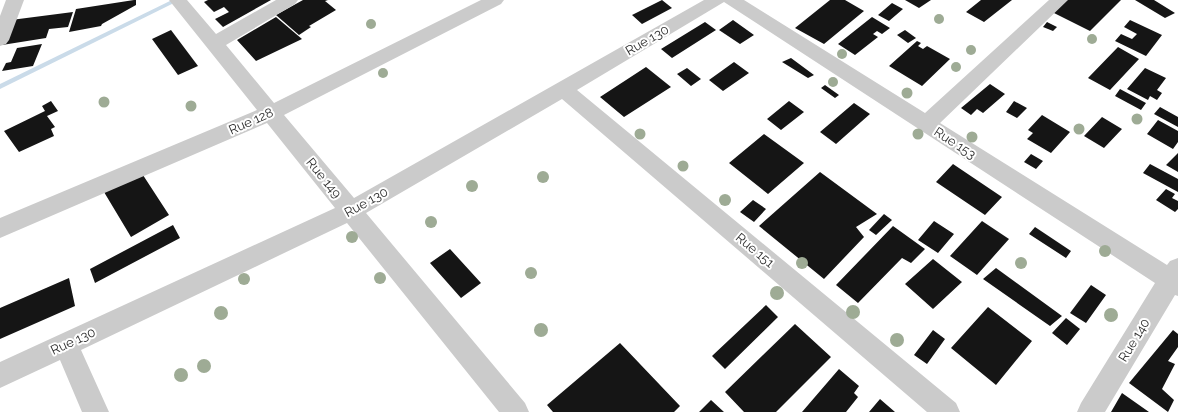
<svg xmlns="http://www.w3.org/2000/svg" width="1178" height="412" viewBox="0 0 1178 412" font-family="Raleway,sans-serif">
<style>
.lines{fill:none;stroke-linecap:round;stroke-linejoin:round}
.stream{fill:#cadbe9;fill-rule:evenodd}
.building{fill:#151515}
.minor{fill:#cbcbcb;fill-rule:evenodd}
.tree{fill:#9eab95}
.labels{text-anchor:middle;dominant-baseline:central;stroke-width:4;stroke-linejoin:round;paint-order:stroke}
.street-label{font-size:13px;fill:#2e2e2e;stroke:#fff}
</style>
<rect width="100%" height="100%" fill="#fff"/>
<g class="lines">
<path class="stream" d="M172,0H180L0,89V84Z"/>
</g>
<path class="building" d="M134,0H136V5L102,24L101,26L69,32L76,9Z
M208,0H271L223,27L215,19L229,12L224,7L214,12L204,2Z
M303,0H328L325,1L336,10L309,26L311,27L299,35L276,15Z
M662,0L672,8L642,24L632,15Z
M830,0H845L864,11L824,44L795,28Z
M905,0H931L919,8Z
M981,0H1012L984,22L966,12Z
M1063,0H1121L1090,31L1052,12Z
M1135,0H1154L1175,13L1165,18Z
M892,3L903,9L889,21L878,15Z
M73,12L68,27L49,29L46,38L2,45L11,20Z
M276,17L302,39L256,61L237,40Z
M872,17L890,28L882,34L877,31L873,34L878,37L855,55L838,44Z
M733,20L754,35L740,44L719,30Z
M1130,20L1162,35L1146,56L1115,41L1121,34L1132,39L1137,34L1124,27Z
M705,22L716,30L672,58L661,49Z
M1047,22L1057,27L1053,31L1043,27Z
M171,30L198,66L178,75L152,39Z
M905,30L916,38L908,43L897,35Z
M917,41L921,43L918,46L923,49L927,46L950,59L922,86L889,66Z
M42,44L33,66L2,71L6,63L11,62L17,48Z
M1118,47L1139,59L1110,90L1088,78Z
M791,58L814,75L808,78L782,62Z
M734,62L749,73L723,91L709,80Z
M646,67L671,87L624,117L600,97Z
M687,68L701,79L691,86L677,74Z
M1145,68L1166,78L1157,90L1162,93L1157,100L1150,96L1148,100L1127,89Z
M990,84L1005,94L983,113L977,109L971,115L961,108Z
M825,85L839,95L835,98L821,88Z
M1120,89L1146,103L1141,110L1115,96Z
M51,101L58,111L47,116L55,127L51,129L54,136L19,152L4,131L45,111L42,106Z
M789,101L804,112L781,130L767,119Z
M1014,101L1027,108L1017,118L1006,112Z
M854,103L870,114L836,144L820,132Z
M1160,107L1178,117V127L1154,114Z
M1042,115L1070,132L1051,153L1027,139L1033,133L1028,130Z
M1102,117L1122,129L1104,148L1084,136Z
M1158,120L1178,131V142L1173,149L1147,134Z
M764,134L804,163L768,194L729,163Z
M1178,153V172L1166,165Z
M1031,154L1043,161L1036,169L1024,162Z
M953,164L1002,197L985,215L936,182Z
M1150,164L1178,179V192L1143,173Z
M141,172L169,215L131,237L104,192Z
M820,172L877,214L856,227L864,237L824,279L759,226Z
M1166,189L1175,194L1172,198L1178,201V209L1175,212L1156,200Z
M753,200L766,209L754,222L740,212Z
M884,214L892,220L876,235L869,230Z
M934,221L954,234L938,253L918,240Z
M982,221L1009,239L977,275L950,256Z
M173,225L180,238L95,283L90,269Z
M893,226L925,249L911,263L902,258L858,303L836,285Z
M1035,227L1071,251L1066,258L1029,234Z
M450,249L481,283L461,298L430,263Z
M933,259L962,282L933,309L905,284Z
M996,268L1062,316L1050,326L983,279Z
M69,278L75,306L0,339V308Z
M1091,285L1106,295L1086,323L1070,313Z
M766,305L778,317L725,369L712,356Z
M988,307L1032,341L996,385L951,348Z
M1066,318L1080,329L1067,345L1052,333Z
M795,324L831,357L776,412H744L725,392Z
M933,330L945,339L927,364L914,355Z
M1173,330L1178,334V347L1168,361L1175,364L1162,389L1174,400L1168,412L1129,383Z
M620,343L680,406L674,412H553L547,405Z
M839,369L859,386L854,393L858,397L846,412H802Z
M1122,393L1149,412H1111Z
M880,399L895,412H869Z
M711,400L724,412H699Z"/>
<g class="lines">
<path class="minor" d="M6,0H24L9,40L6,44L0,46V16Z
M169,0H187L216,34L276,0H298L295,4L226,45L274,103L481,0H504L501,4L284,115L354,198L704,0H744L925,113L1049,0H1068L940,123L1167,265L1170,261L1178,258V296L1175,295L1105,412H1077L1081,403L1155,283L724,2L577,90L956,403L960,412H927L562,99L366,213L525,403L529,412H499L347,223L81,350L109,412H82L60,360L0,388V362L335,208L267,123L0,238V218L257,110Z"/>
</g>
<g class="tree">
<circle cx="939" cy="19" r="5"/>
<circle cx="371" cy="24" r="5"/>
<circle cx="1092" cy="39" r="5"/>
<circle cx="971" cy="50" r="5"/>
<circle cx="842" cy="54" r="5"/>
<circle cx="956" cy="67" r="5"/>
<circle cx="383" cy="73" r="5"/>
<circle cx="833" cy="82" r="5"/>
<circle cx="907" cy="93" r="5.5"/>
<circle cx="104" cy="102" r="5.5"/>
<circle cx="191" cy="106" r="5.5"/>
<circle cx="1137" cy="119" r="5.5"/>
<circle cx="1079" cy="129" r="5.5"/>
<circle cx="640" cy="134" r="5.5"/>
<circle cx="918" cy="134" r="5.5"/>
<circle cx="972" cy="137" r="5.5"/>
<circle cx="683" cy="166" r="5.5"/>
<circle cx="543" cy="177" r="6"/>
<circle cx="472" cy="186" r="6"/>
<circle cx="725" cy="200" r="6"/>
<circle cx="431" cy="222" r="6"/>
<circle cx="352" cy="237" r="6"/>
<circle cx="1105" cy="251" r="6"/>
<circle cx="802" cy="263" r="6"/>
<circle cx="1021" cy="263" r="6"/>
<circle cx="531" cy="273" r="6"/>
<circle cx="380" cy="278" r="6"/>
<circle cx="244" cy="279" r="6"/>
<circle cx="777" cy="293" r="7"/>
<circle cx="853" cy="312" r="7"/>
<circle cx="221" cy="313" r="7"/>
<circle cx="1111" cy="315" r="7"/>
<circle cx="541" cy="330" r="7"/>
<circle cx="897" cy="340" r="7"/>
<circle cx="204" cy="366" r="7"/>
<circle cx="181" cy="375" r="7"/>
</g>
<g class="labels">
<g class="street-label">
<text transform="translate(647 40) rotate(-30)">Rue 130</text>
<text transform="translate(251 121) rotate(-24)">Rue 128</text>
<text transform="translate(955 143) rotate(33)">Rue 153</text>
<text transform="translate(324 178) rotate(51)">Rue 149</text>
<text transform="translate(366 202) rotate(-29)">Rue 130</text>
<text transform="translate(755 250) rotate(40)">Rue 151</text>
<text transform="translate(1134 340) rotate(-59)">Rue 140</text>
<text transform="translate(73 341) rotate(-25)">Rue 130</text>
</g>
</g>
</svg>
